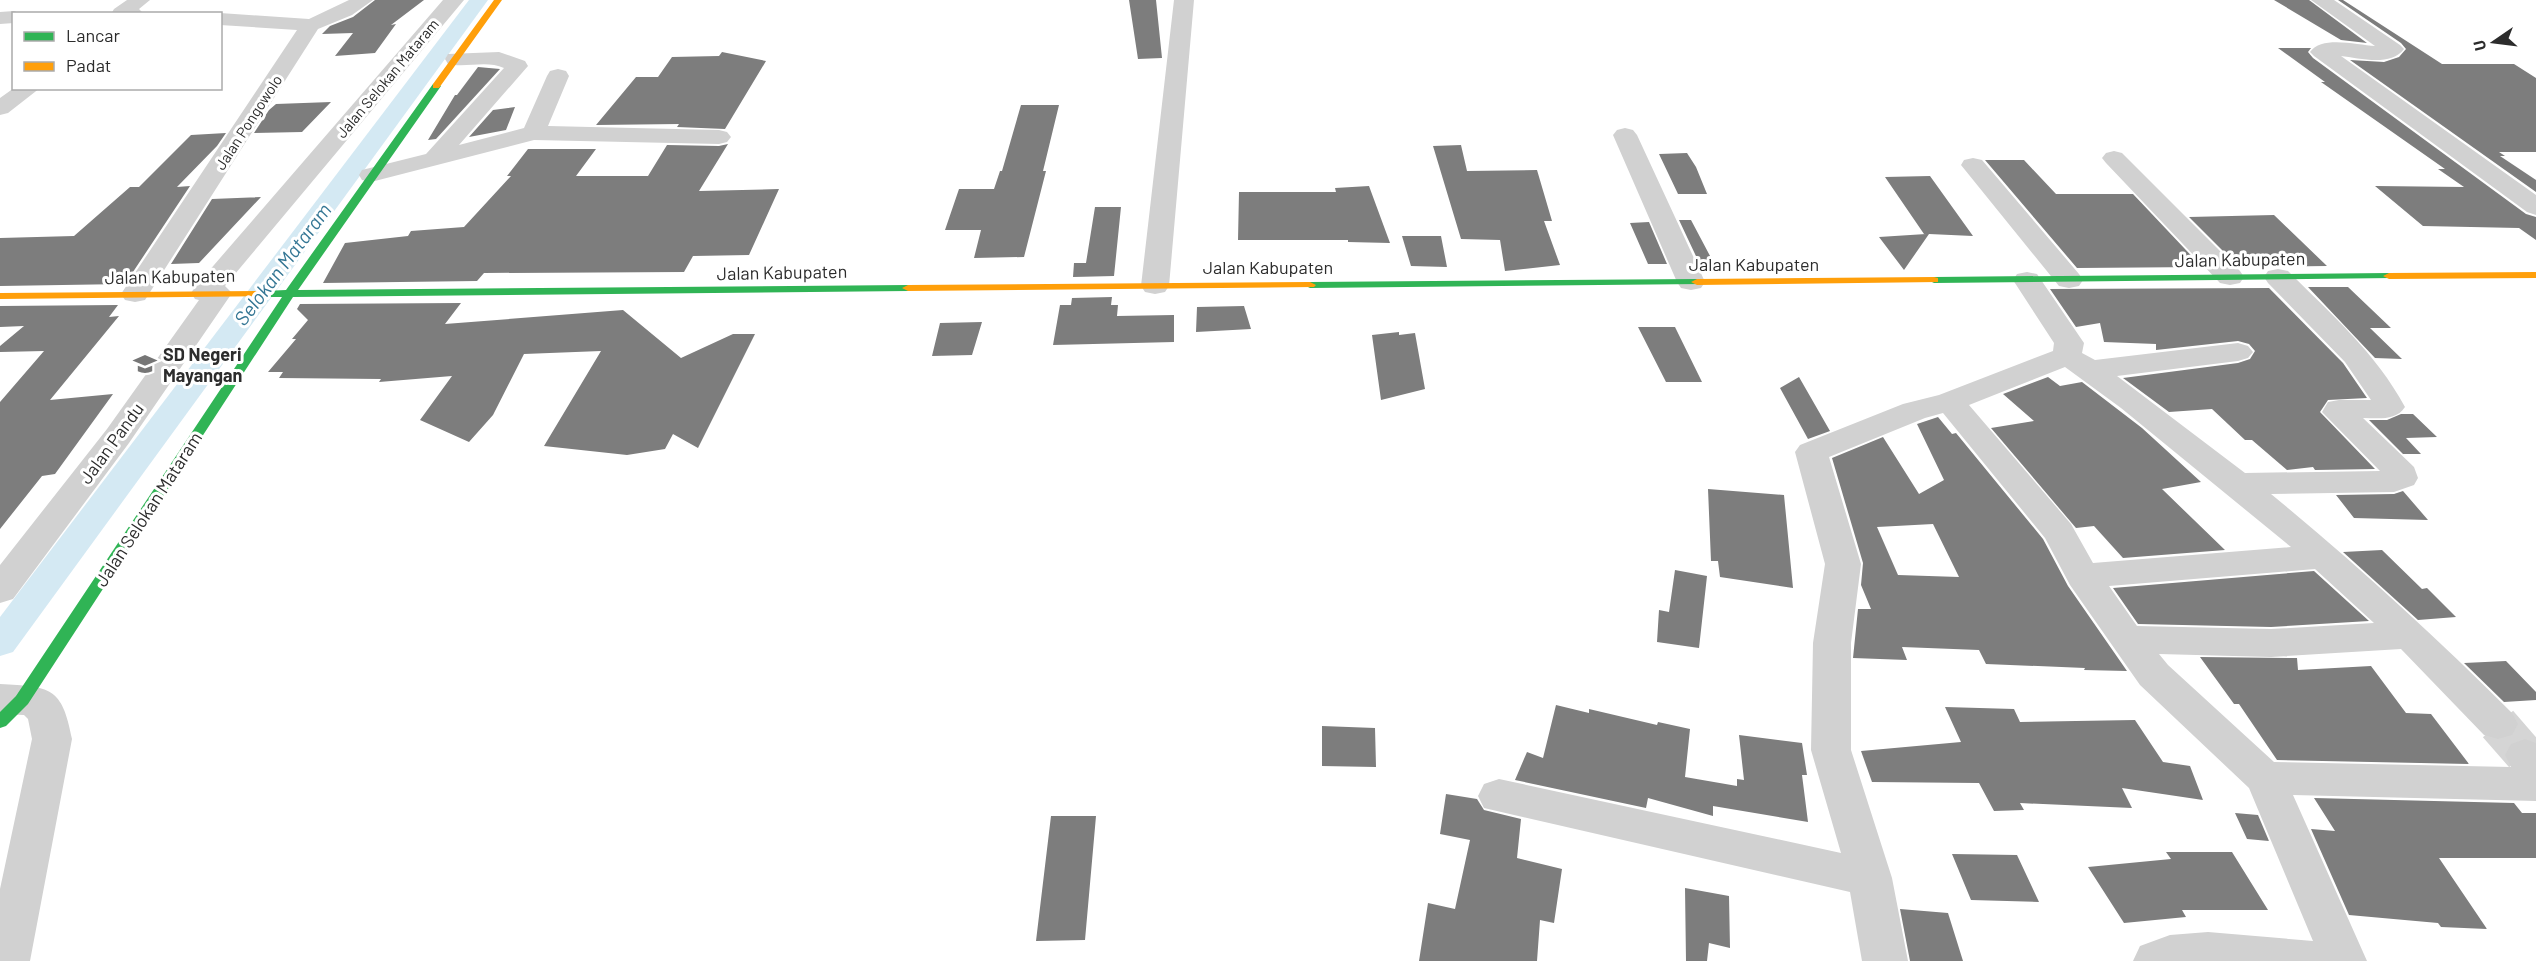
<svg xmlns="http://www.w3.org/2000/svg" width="2536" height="961" viewBox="0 0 2536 961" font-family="Barlow,sans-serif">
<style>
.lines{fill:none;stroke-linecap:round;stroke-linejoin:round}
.canal{fill:#d4e9f3;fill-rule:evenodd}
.building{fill:#7d7d7d;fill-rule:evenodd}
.street-tunnel{stroke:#d5d5d5;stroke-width:40;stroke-dasharray:40 20;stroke-linecap:butt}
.street{fill:#d1d1d1;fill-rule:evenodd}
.fast{fill:#30b455;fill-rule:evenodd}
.slow{fill:#ff9f0a;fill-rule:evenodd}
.labels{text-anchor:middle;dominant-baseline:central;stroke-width:6;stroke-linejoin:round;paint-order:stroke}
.far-street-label{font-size:15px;fill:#2c2c2c;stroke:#fff}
.street-label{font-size:18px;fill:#2c2c2c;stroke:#fff}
.poi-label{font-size:18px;font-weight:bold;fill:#2c2c2c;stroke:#fff;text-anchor:start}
.water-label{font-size:20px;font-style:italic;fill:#347694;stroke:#fff}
</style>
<rect width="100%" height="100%" fill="#fff"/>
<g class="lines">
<path class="canal" d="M469,0H488L13,652L0,656V617Z"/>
</g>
<path class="building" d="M375,0H424L391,25L396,24L375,53L335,56L353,33L322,34L330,26L353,17Z
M1129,0H1156L1162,58L1138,59Z
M2274,0H2309L2367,43L2341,40Z
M2338,0H2343L2442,64H2514L2536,78V152H2499L2505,156H2500L2536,180V192L2350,60L2384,62L2399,57L2406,49L2401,43Z
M2278,48H2311L2308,52L2313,58L2526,214L2536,217V240L2519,228L2423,226L2375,186L2464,187L2438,169H2445L2321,82H2325Z
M722,52L766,61L725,129L677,127L679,124L596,125L636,77H658L672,57L719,56Z
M478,67L500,69L436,139L428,140L455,95H457Z
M331,102L302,132L254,133L269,110L276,104Z
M1021,105H1059L1043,171H1046L1024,257L974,258L981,230H945L959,189H994L1000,171H1002Z
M515,107L506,130L469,137L493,110Z
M226,133L217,146L177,187L190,186L125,284L0,286V238L74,236L130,187H139L191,135Z
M728,144L699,191L779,189L749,255L693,256L684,272L484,273L477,281L323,283L345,243L408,236L411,231L464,227L511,176H507L528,149H596L576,176H648L667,145L719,146Z
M1461,145L1467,171L1537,170L1552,221H1544L1560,265L1505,271L1500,240L1461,239L1433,146Z
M1687,153L1696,167L1707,194H1678L1659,154Z
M1985,160H2024L2056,194H2133L2202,267L2077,268Z
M1930,176L1973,236L1929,234L1904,270L1879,237L1926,234H1924L1885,177Z
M1369,186L1390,243L1348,242V240H1238L1239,192H1336L1335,188Z
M261,197L199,263L171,264L212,199Z
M1095,207H1121L1114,276L1073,277L1074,263H1086Z
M2274,215L2327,266L2239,267L2189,217Z
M1679,220H1691L1718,271H1703Z
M1649,222L1667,264H1648L1630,223Z
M1402,236H1441L1447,267L1411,266Z
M2308,287H2348L2391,328H2370L2402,359L2375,358Z
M2269,288L2343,363L2367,398L2328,400L2320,412L2375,469L2315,470L2313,467L2287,470L2252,440H2245L2212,409L2169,412L2123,378L2238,363L2250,359L2255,351L2249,344L2238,341L2156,350V344L2104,342L2100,323L2076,327L2050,289Z
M1112,297L1111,305H1118L1117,316L1174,315V342L1053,345L1060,305H1071L1072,298Z
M461,303L445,324L623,310L681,358L733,334H755L698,448L673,434L665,449L627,455L544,446L601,351L524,354L493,415L469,442L420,420L452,376L379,382L381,379L279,378L283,372H268L296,339H292L308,320L297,309L300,304Z
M118,305L109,317L119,316L50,400L113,394L55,474L42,476L0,529V402L44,351L0,352V346L24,326L0,327V306Z
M1244,306L1251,329L1196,332L1197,307Z
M982,322L972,355L932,356L940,323Z
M1638,327H1675L1702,382H1666Z
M1399,332V335L1415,333L1425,389L1381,400L1372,335Z
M1799,377L1830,431L1808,439L1780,388Z
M2048,377L2060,386L2082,382L2142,428L2201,482L2162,489L2225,550L2123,558L2094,526L2076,528L1991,428L2034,421L2003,394Z
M2401,414H2413L2437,437L2406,438L2421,454H2403L2369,420H2387Z
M1938,417L1952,434L1956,433L2043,539L2068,586L2127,671L2084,670L2085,668L1986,664L1979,650L1902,647L1907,660L1853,658L1858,609H1871L1861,585L1863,563L1832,458L1883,437L1919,494L1944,480L1917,424ZM1933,524L1959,577L1898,575L1877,527Z
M1708,489L1784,495L1793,588L1720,577L1718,561H1711Z
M2403,491L2428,520L2354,518L2336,495L2394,494Z
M2382,550L2422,589L2427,588L2456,617L2418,620L2343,552Z
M1675,570L1707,576L1699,648L1657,642L1659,610L1669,612Z
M2314,571L2369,621L2271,627L2138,624L2113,588Z
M2200,657L2297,658L2298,670L2371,666L2406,713L2431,714L2469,764L2277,760L2239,704H2234Z
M2506,661L2536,692V700L2504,702L2464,663Z
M1556,705L1589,713V709L1657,725L1658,722L1690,729L1685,777L1737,786V779L1744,780L1739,735L1802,743L1807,775H1802L1808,822L1713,806V816L1648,798L1646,808L1515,780L1527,752L1543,758Z
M1945,707L2014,709L2020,722L2135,720L2163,762L2190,766L2203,800L2122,788L2132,808L2020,803L2024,810L1994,811L1979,783L1872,782L1861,751L1961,742Z
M1322,726L1375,728L1376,767L1322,766Z
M1446,794L1477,799L1484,810L1521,819L1517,858L1562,869L1554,923L1540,920L1537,961H1419L1428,903L1455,909L1470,840L1440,834Z
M2314,798L2514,803L2522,813H2536V858H2439L2487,929L2441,927L2438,923L2349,915L2311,829L2335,831Z
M2235,813L2258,815L2269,841L2247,839Z
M1051,816H1096L1085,940L1036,941Z
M2166,852H2232L2268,910H2182L2186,917L2124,923L2088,867L2171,859Z
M1952,854L2017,855L2039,902L1971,900Z
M1685,888L1729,896L1730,948L1709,943L1707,961H1686Z
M1900,909L1948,913L1963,961H1910Z"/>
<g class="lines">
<path class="street-tunnel" d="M2498,724L2525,755"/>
<path class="street" d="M127,0H150L139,9L144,14H111L114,9Z
M349,0H373L352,15L318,29L145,300L135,302L125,300L121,294L297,30L220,25V14H218L220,13L309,19Z
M443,0H464L225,286L232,293L129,443L13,599L0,603V565L107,429L199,300L195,299L191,293L195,287Z
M1174,0H1194L1169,286L1165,292L1155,294L1145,292L1141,286Z
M2311,0H2334L2400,45L2404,49C2391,67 2359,58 2341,56L2536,195V215L2527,212L2314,56L2310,52C2322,35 2357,45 2375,46Z
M14,11L22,14H14V23L0,24V12Z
M499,52L525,61L528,66L459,145L524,128L547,76L550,71L558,69L566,71L569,76L548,126L719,130L727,132L731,137L727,142L719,144L534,140L371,182L362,180L359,175L362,170L426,154L504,68C487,60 466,68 448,64L445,59L448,54Z
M14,88H40L8,113L0,115V98Z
M1625,128L1633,130L1637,135L1705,282L1701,288L1691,290L1681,288L1677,282L1613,135L1617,130Z
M2114,151L2122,153L2240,271L2244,277L2240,283L2230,285L2220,283L2106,163L2102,158L2106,153Z
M1973,158L1982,160L2079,274L2083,280L2079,286L2069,288L2059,286L1961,165L1964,160Z
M2278,269L2288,271C2331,314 2376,353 2405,407C2396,421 2379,418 2363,418L2414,467L2418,478L2414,485L2394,492L2271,494C2355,563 2435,636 2512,713L2518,724L2512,735L2498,739L2484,735L2401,649L2271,657L2159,654L2168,665L2274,762L2511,767L2505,755L2511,744L2525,739L2536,743V801L2293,795L2367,961H2133L2140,946L2170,935L2208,932L2313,941L2249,788L2140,685L2070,585L2045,538L1943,413L1925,418L1829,457L1861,564L1851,643V750L1892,878L1908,961H1862L1850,892L1484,808L1478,796L1484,784L1499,779L1841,853L1811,750L1813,643L1825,564L1795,452L1800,445L1903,404L1939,395L2053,351L2054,343L2013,280L2017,274L2027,272L2037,274L2084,343L2082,353L2095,360L2238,343L2248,346L2253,352L2248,358L2238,361L2117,376L2245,473L2380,471L2322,412L2328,402L2339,400H2371L2345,362L2268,283L2264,277L2268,271ZM2065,367L2121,408L2291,547L2093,563L2071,524L1969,405ZM2315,569L2374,623L2271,629L2137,626L2109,586Z
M0,684C50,687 62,686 72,739L30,961H0V889L32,739L28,719L24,715L0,714Z"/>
<path class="fast" d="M436,83L441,86L298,290L908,285L914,288L908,291L293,297L28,704L6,726L0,728V712L16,696L282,297H264L258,294L264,291L286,290L433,84Z
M2389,273L2395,276L2393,278L1934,283L1928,280L1934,277Z
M1697,279L1703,282L1701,284L1310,288L1304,285L1310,282Z"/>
<path class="slow" d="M494,0H502L439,88H433V84Z
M2536,272V278L2389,279L2383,276L2389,273Z
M1934,277L1938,278V282L1697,285L1691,282L1697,279Z
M1310,282L1316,285L1314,287L908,291L902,288L908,285Z
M264,291L270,294L268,296L0,299V293Z"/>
</g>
<defs>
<g id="school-bare" transform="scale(1.8)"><path d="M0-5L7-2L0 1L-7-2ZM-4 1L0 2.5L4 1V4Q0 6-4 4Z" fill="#767676" stroke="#fff" stroke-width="2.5" paint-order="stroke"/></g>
</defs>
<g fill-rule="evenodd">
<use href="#school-bare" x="145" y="364"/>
</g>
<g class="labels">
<g class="far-street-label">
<text transform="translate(387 78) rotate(-50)">Jalan Selokan Mataram</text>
<text transform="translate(248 122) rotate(-57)">Jalan Pongowolo</text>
</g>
<g class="street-label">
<text transform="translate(2240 259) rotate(-1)">Jalan Kabupaten</text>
<text x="1754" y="264">Jalan Kabupaten</text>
<text x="1268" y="267">Jalan Kabupaten</text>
<text transform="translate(782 272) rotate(-1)">Jalan Kabupaten</text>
<text transform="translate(170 276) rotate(-1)">Jalan Kabupaten</text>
<text transform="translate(111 443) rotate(-54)">Jalan Pandu</text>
<text transform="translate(148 509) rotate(-57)">Jalan Selokan Mataram</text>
</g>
<g class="poi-label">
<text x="163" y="354">SD Negeri<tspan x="163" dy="21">Mayangan</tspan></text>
</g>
<g class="water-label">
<text transform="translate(282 264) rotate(-53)">Selokan Mataram</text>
</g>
</g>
<rect x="12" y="12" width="210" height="78" fill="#ffffff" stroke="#ababab" stroke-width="1.5"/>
<rect x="24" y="32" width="30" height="9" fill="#30b455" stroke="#ababab" stroke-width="1.5"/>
<text x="66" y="42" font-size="18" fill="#2c2c2c">Lancar</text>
<rect x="24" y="62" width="30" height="9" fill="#ff9f0a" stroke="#ababab" stroke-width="1.5"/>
<text x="66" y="72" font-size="18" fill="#2c2c2c">Padat</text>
<g transform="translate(2494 42) rotate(256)" stroke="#ffffff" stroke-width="4.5" paint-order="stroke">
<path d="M0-4.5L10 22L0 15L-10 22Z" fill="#2c2c2c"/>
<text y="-9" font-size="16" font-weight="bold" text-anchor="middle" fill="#2c2c2c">U</text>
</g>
</svg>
